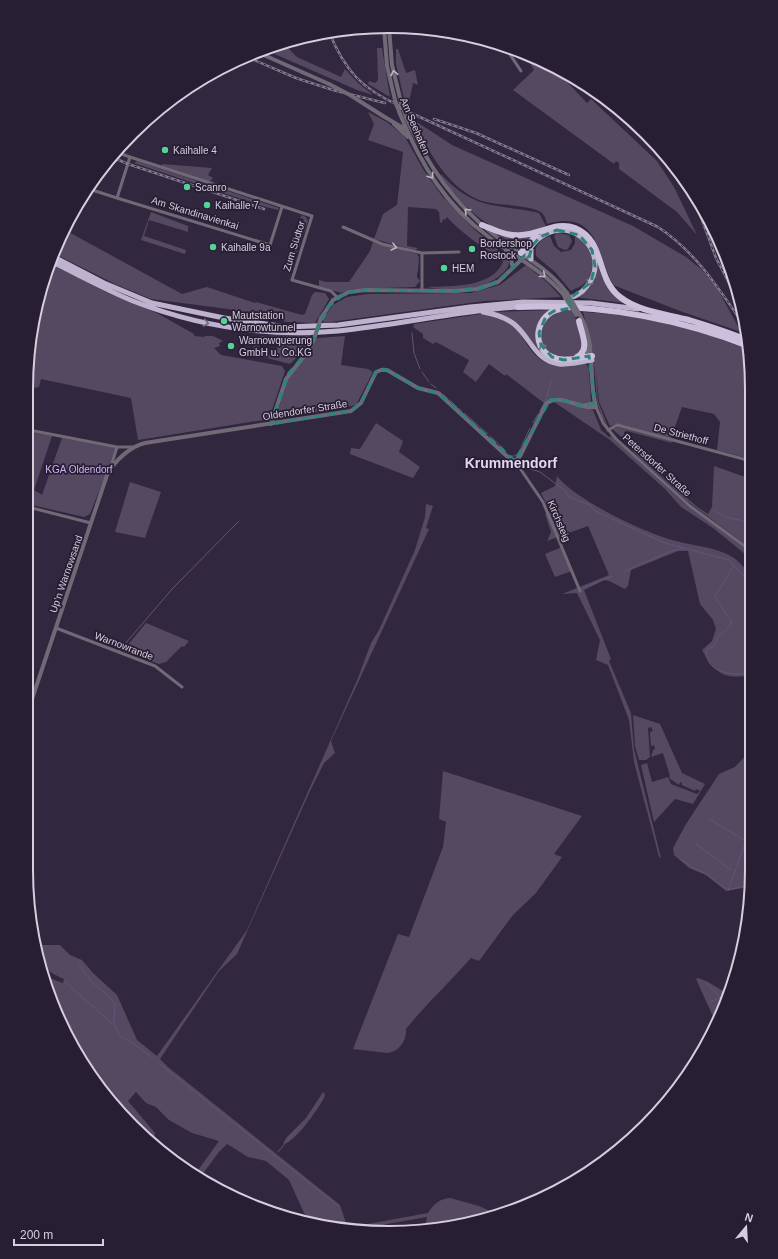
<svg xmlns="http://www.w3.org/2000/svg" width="778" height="1259" viewBox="0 0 778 1259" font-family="Arial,sans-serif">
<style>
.green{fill:#544961}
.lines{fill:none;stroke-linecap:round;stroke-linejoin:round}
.stream{stroke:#64527b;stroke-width:1}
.minor{stroke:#6f6a76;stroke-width:3}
.tertiary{stroke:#6f6a76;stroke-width:4}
.trunk{stroke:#beb3ce;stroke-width:5}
.motorway{stroke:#cbbfdc;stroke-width:6}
.rail-casing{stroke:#827a8d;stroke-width:2.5}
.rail{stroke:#281e34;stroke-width:1;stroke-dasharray:3;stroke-linecap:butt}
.tertiary-bridge{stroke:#6f6a76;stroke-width:4}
.oneway{stroke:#bcb5c3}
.oneway2{stroke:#736881}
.oneway3{stroke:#7a6e88}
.marked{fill:none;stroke:#2d837f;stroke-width:3;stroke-dasharray:8 5;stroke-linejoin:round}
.poi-dot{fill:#52d397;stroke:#281e34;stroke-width:1.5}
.labels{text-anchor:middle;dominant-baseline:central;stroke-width:3.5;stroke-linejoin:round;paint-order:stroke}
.street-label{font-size:10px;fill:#d5cedd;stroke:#281e34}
.poi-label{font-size:10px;fill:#d5cedd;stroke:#281e34;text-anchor:start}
.park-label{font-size:10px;fill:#d0b2f5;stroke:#281e34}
.district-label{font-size:14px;font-weight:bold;fill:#e1d5f2;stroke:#281e34}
.rim{fill:none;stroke:#d5cedd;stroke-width:2}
</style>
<rect width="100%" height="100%" fill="#31273e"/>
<path class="green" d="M279,44L282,46L284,44L297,57L341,77L345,69L357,82L373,95L357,90L263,49Z
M377,48H382L390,97L368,84L369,81L375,83L378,80Z
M396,49H398L406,73L415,70L418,85L413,83L409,102L410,105L405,103L396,64Z
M525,54L550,64L587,103L591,99L657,161L674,187L697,235L677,212L619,169V163L616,161L614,164L513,90L534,70Z
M368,112L387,122L405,137L423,169L442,196L474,229L509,259C510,264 508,268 504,272C486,291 451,292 427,287C451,286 492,288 503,262C483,246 464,236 447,217L445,220L443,219L442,223L440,222L439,212L436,209L408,207L407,246L418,248L415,250L374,239L383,214L397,205L403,152L368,140L374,124Z
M413,121L417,122L452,145L633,226L686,257L702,270L716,286L741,332L680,311L613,285C597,255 599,209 547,224C546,220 545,216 542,213C532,204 494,206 479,200C445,185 430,152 413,121Z
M137,161L279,208L278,210L266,207L134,163Z
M162,164L212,168L208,175L213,178L209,183L161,167Z
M441,174C473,209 493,204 535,212L539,213L546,226C537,230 523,236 513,234C483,228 458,200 441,176Z
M151,212L188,226V232L149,220L144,236L186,250L185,254L141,240Z
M302,215L306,217L308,221L295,257L289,255L291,251L294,252L304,219L300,218Z
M564,227C600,234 592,258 605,283C610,292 618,297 624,303L575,297C620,272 585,210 545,232C536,236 532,244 525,251C533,236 546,227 564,227Z
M65,230L182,294L207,287L255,303L256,302L302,315L305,314L312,295L315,292L325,293L329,299L315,323L287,322L228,309L151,299L115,284L53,253Z
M557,233L569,235L572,241L568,249L565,250L558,247L554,236Z
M499,235L531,236L520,250Z
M550,236L554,246L561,252L571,250L575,243V237L576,236C594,244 598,270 585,283C581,287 576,288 571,291L555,272L537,257C532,247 541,239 550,236Z
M373,242L417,254L419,257L418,271L417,273V277L420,281L415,287L354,289L341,293L319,286V280L326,282H349L370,251Z
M50,263L102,290L157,313L194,334V336L204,337L205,336H213L223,341L219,343L220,346L214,348L221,355L282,366L285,371L269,419L151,438L138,440L131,398L41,379L39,387L29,389V342Z
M526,265L548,283L561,297L484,301L323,323L325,316L333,305L347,297L368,294L471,293L500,285Z
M551,310L536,332L550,359H546L523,330L492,312Z
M570,310L576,319L583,348L574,357C569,357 560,358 555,357C537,350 536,323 552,314C557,310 564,311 570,310Z
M583,312C625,314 666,322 706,334C721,339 735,345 749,350L751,365V459L717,450L720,422L714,414L682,407L671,438L616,424L610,426L599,402L596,370L598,402L608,427L602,418L597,402L593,352Z
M480,314C526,314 519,352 549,364C562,369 573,363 586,364L589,368L591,403L582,406L564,400L544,403L506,374L505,376L489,364L476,382L463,372L469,360L436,342L433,344L423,338V334L413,327L414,324Z
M311,335L304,350L290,364L259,356L260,353L276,356L279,339L260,341L256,355L254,356L252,354L256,336Z
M345,336L341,365L368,369L373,372L356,405L275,420L288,378L317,338Z
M554,402H563L593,410L601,430L609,437L611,436L683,502L746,549L750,553V558L713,528L681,507L664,488L610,440Z
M376,423L403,441L399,452L420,467L413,478L350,454L351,448L360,449Z
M617,427L671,441L672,443L627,431L624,432C625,449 684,495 699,508L708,514L712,507L714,466L748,478L750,548L687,501L634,453L628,442L612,429Z
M29,432L52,436L34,490L42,495L62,438L116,448L90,514L84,517L28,504Z
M557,476C576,500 639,530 669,539C690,546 716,546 734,558C740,562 745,569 750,575V675C724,681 713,671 702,650L712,641L716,629L713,620L700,604L688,551H678L631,570L628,586L625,589L609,581L604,580L584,590L611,659L609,661L631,713L634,749L661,858L659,857L634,762L629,720L608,665L596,660L600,640L577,593L562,594L609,575L588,526L547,541L551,532L545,514L550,511L541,493L555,486Z
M130,482L161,492L145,538L115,532Z
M426,504L433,506L426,528L429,529L331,741L335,753L324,763L310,791L237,954L219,971L160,1059L168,1067L340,1205L347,1226L311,1220L304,1213L289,1180L266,1161L248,1157L227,1144L219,1152L201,1176L196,1173L219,1141L192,1133L169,1120L156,1107L146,1103L136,1092L128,1101L155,1133L153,1143L101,1091L45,986L43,973L52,979L63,983L64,979C44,970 42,967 38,945H60L70,955L82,960L93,973L117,995L137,1040L157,1056L247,930L358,678L371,643L379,630L415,550L425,517Z
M562,547L572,571L555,577L545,554Z
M146,623L189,641L184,647L182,646L166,662L159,664L123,651Z
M633,715L660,724L682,773L705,784L693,804L675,799L654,822L641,765L647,763L652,782L668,777L671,784L697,794L700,791L696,789L695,791L682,785V783L680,782L679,785L669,778L670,776L663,753L651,757L653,750L655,749L654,745L651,746L650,732L653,731L651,727L648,728L650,757L646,760H639L635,746Z
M750,751L749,887L726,891L706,875L689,868L674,855L673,848L686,824L719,774L735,767Z
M443,771L582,816L554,854L562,857L536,893L513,915L479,961L471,958C450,982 426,1004 406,1029C407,1041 399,1052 387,1053L353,1049L398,934L409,937L443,847L446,822L439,819Z
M698,978C710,981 718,990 729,993L724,1009L716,1023L696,979Z
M323,1092L325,1094L324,1098C318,1109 295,1143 283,1144L286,1138L306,1118Z
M450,1198L479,1206L499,1215L425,1227L427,1217L370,1227V1230L351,1227L428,1213C434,1204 439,1199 450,1198Z"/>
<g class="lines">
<path class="stream" d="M412,333L414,353L420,369
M422,372L429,382
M431,384L436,388
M440,392L441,393
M443,394L448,399
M547,397L551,381
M450,400L457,407
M458,408L462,411
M540,411L547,398
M464,413L488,434
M533,423L538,414
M490,436L504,449
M511,456H515L519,452L530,428
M521,466L540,472L564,490L569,497L590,505L595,511L665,543L729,560L750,583
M714,511L726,517L743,521
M625,571L671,551L684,548
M583,588L613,576
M728,617L715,597L734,565
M729,619L732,622L729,627L718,637L714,646L707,649C703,673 734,676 750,673
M119,651L173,588L239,521
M709,819L746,841L728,890
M746,841L749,843
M695,843L731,870
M681,859L693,868L706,874L728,890L749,885
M78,964L92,982L108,996L115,1004L114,1025L120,1036L134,1044L153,1058
M64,981L114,1025
M706,982L726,1004
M708,1003L720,997
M160,1064L338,1206
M278,1152L297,1129"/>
<path class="minor" d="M291,41L296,45
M505,47L521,71
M116,152L130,157
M89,189L117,198
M282,207L270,245L117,198L130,157L312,216L292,280L331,291L337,297
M343,227L382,244L422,253V290
M422,253L459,252
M596,407L603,423L616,439L690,506L750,550
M29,430L117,447H133
M608,430L617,425L751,461
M515,461L543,502L580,591
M111,466L117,447
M28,507L91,523
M56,628L155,666L182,687"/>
<path class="tertiary" d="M384,28L387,66L395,100
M389,28L392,65L401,102
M257,52L329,84
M400,114C421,165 445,205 490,238C515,257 542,270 563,294
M383,116L405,129
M406,117C426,163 453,203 493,234C518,254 547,266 567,293
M394,124L408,137
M506,251L511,257L512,265
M321,318L333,300L349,292L365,290L456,291L477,289L498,282L523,258
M586,341L589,358
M582,406L595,403
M271,424L286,379L308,351L314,339
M27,714L107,475C114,461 131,446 145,443L351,411L361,403L376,372L381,370H387L418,388L438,393L510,459L515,461L520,456L546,404C560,392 579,410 596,407C587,374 598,349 580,315"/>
<path class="trunk" d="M525,255C530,249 534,241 541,237C574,213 612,256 587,286C582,293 574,298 566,298
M52,256L104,283L152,303L224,318L286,327L338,325L470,307L523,302L591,303L638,309
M531,259V249
M51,261C78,275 104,289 133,301C197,326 268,337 338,331C398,325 458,311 518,307
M483,312C495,314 505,317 514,324C531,338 535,361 559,364C569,365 582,362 592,360"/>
<path class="motorway" d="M482,225C495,230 508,237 522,235C541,234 556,221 575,228C606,241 595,278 620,297C639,312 667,314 689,320C709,326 728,332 747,340
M521,253L538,233
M518,307C598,304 674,317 748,346
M560,309C537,313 529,346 552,357C564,363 580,357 592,356
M577,357C591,350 581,332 579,321"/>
<g class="rail-casing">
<path id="rail" d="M329,32C345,71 362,89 400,106
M247,57L296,78L333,90L385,103
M581,83L594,95
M396,106L658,227C696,252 720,290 745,327
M434,119L476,133L569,175
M112,157L128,164L264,209
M691,190L716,258L742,308
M720,248L725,269"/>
</g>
<use href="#rail" class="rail"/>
<path class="tertiary-bridge" d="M329,84L350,95L383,116
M395,100L400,114
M401,102L406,117
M567,293L580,315
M563,294L576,315
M314,339L321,318"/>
</g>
<defs><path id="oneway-chevron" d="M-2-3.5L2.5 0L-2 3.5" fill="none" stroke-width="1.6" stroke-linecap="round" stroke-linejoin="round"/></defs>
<g class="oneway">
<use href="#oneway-chevron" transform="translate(394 73) rotate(-101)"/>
<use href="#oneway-chevron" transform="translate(431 176) rotate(56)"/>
<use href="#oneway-chevron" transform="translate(467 211) rotate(-135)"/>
<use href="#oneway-chevron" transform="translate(394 247) rotate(14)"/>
<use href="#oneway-chevron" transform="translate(543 275) rotate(39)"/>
</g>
<g class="oneway2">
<use href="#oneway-chevron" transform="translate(589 283) rotate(124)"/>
<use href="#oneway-chevron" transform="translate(206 323) rotate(11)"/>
</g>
<use class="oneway3" href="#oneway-chevron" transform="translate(542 346) rotate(-119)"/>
<path class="marked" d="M557,230L579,235L592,250L595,266L591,282L568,300L572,308L554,311L546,316L539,333L541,345L552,357L564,360L589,356L595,403L582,406L560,399L550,400L515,461L438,393L418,388L384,369L376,372L361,403L351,411L271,424L289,373L308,351L328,307L345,293L365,290L456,291L486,287L503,278L525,255L529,258L532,246L540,237Z"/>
<g class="poi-dot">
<circle cx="165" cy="150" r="4"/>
<circle cx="187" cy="187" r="4"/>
<circle cx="207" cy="205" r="4"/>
<circle cx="213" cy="247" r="4"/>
<circle cx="472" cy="249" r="4"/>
<circle cx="444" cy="268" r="4"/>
<circle cx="224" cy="321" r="4"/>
<circle cx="231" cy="346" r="4"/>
</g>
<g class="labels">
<g class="street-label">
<text transform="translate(415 126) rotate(67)">Am Seehafen</text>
<text transform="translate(195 213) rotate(17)">Am Skandinavienkai</text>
<text transform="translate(294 246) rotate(-73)">Zum Südtor</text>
<text transform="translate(305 410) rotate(-9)">Oldendorfer Straße</text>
<text transform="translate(681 434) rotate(15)">De Striethoff</text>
<text transform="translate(657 465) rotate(42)">Petersdorfer Straße</text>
<text transform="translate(559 521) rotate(67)">Kirchsteig</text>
<text transform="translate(66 574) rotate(-71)">Up’n Warnowsand</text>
<text transform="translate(124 646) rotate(21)">Warnowrande</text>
</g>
<g class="poi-label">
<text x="173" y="150">Kaihalle 4</text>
<text x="195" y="187">Scanro</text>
<text x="215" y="205">Kaihalle 7</text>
<text x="480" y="243">Bordershop<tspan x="480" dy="12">Rostock</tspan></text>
<text x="221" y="247">Kaihalle 9a</text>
<text x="452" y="268">HEM</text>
<text x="232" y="315">Mautstation<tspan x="232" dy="12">Warnowtunnel</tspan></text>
<text x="239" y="340">Warnowquerung<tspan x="239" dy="12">GmbH u. Co.KG</tspan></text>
</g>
<g class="park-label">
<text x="79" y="469">KGA Oldendorf</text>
</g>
<g class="district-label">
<text x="511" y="463">Krummendorf</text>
</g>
</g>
<path d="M0 0H778V1259H0ZM389 33H389A356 356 0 0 1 745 389V870A356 356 0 0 1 389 1226H389A356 356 0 0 1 33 870V389A356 356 0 0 1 389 33Z" fill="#281e34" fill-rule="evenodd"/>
<path class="rim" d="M389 33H389A356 356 0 0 1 745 389V870A356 356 0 0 1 389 1226H389A356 356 0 0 1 33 870V389A356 356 0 0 1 389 33Z"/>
<g transform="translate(746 1227) rotate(18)" stroke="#281e34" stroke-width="3" paint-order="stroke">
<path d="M0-3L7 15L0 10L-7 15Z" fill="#d5cedd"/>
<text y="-6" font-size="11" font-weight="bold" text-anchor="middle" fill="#d5cedd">N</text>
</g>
<path d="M14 1239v6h89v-6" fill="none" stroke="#d5cedd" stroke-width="2"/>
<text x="20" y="1239" font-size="12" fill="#d5cedd" stroke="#281e34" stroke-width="3" paint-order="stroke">200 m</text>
</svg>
